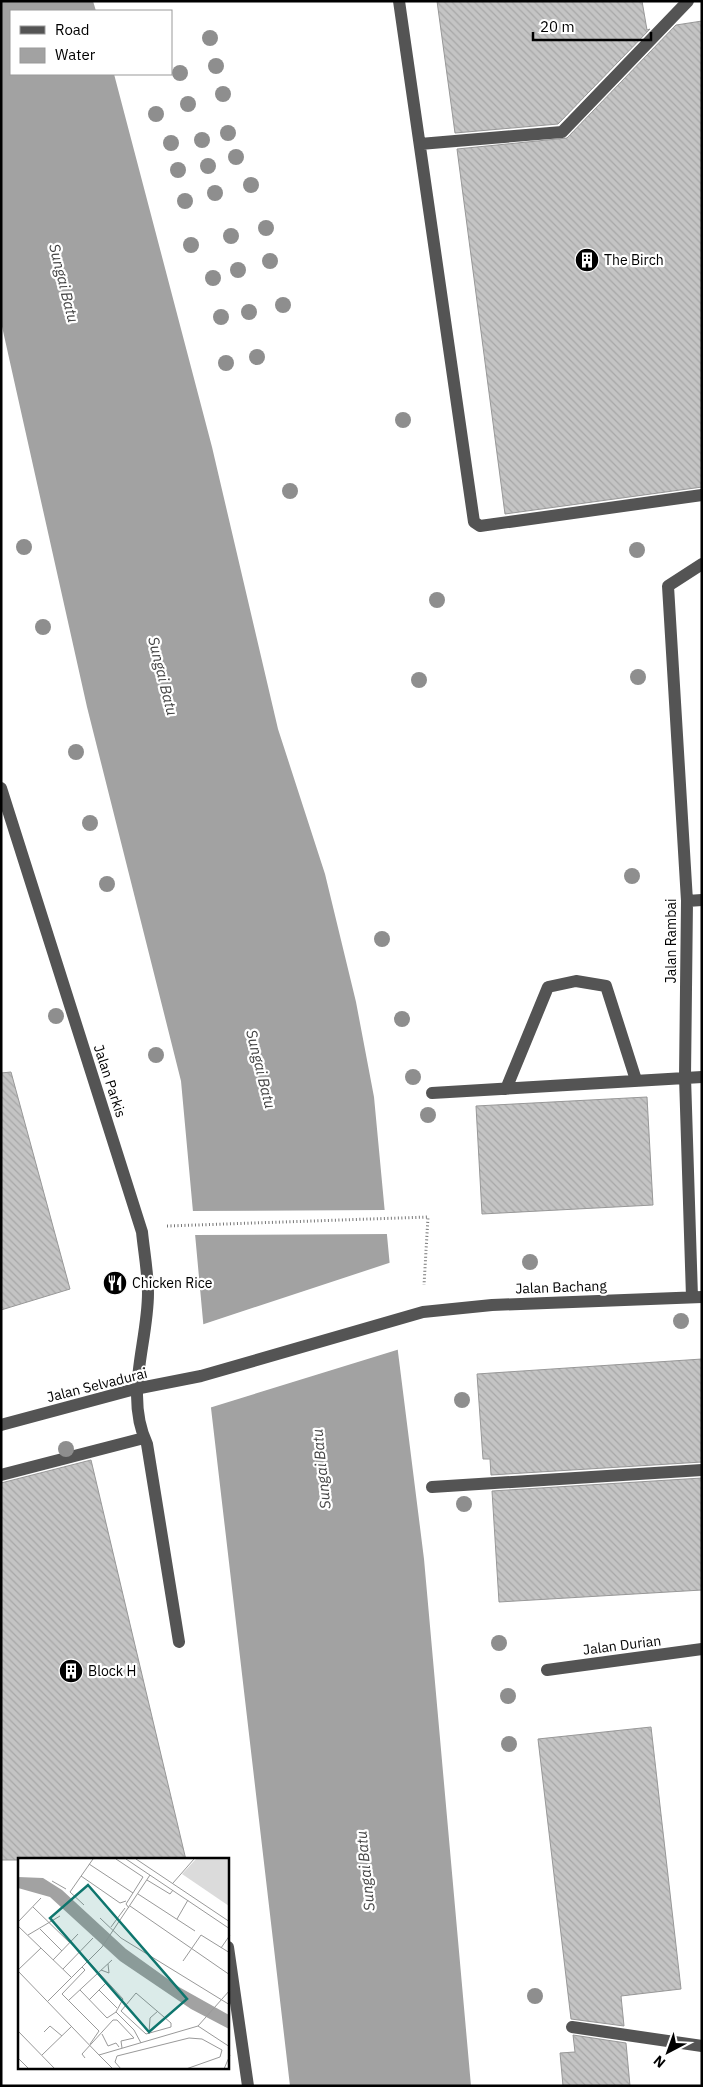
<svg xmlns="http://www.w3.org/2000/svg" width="703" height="2087" viewBox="0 0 703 2087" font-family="'IBM Plex Sans',sans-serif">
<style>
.water{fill:#a2a2a2}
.pier{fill:#fff}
.building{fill:url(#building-back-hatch);stroke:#989898}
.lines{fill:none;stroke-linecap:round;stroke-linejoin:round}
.path{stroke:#767676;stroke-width:3;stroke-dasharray:1 2.5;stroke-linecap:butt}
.minor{stroke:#545454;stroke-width:12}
.tree{fill:#8e8e8e}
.labels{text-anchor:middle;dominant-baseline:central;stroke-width:4.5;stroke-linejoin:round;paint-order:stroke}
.poi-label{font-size:14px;fill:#000;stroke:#fff;text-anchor:start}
.street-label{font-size:14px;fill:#000;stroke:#fff}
.water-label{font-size:15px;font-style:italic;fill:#434343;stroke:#fff}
.inset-road{fill:none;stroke:#999;stroke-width:1}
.view{fill:#0f766e;fill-opacity:0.15;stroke:#0f766e;stroke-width:2.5}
.inset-edge{fill:none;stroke:#000;stroke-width:2.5}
</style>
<defs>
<pattern id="building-back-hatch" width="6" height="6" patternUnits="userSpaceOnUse" patternTransform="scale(1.25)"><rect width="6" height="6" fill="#c4c4c4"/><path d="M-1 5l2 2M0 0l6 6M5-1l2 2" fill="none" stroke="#a7a7a7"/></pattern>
</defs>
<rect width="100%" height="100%" fill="#fff"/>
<path class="water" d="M1,1H93L96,11H11V74H114L212,447L278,729L325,874L356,1002L374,1097L398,1352L424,1559L471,2086H290L211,1408L181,1081L87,707L1,322Z"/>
<path class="pier" d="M387,1210L389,1234L193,1235L191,1211Z
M392,1262L400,1349L209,1408L201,1325Z"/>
<path class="building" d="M437,1H642L647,30L650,29L558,124L455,133Z
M702,21V487L505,514L457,149L567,138L676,25Z
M11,1072L70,1289L1,1310V1073Z
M647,1097L653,1205L482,1214L476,1106Z
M702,1359V1462L491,1475L490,1459H483L477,1374Z
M91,1460L186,1860H1V1483Z
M702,1478V1590L499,1602L492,1491Z
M651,1727L681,1989L621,1996L624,2026L571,2019L538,1739Z
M573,2035L626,2043L630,2086H563L560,2053L575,2052Z"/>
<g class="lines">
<path class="path" d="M167,1226L428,1217L424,1285"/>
<path class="minor" d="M399,1L474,522L480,526L702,495
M420,144L562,132L688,1
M1,788L142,1232C144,1252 148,1273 148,1293C148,1343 124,1395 147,1444L179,1642
M687,901L702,900
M506,1089L548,987L576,981L606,986L636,1080
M432,1093L702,1077
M692,1297L685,1077L687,901L668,586L702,564
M1,1425L135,1389L201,1376L423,1312L492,1305L702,1297
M1,1475L144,1438
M432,1487L702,1470
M547,1670L702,1649
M228,1947L248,2086
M572,2027L702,2046"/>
</g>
<g class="tree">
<circle cx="210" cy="38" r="8"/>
<circle cx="216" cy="66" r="8"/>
<circle cx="180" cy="73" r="8"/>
<circle cx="223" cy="94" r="8"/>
<circle cx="188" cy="104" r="8"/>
<circle cx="156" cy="114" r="8"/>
<circle cx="228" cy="133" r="8"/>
<circle cx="202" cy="140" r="8"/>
<circle cx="171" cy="143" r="8"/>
<circle cx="236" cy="157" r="8"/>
<circle cx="208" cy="166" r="8"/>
<circle cx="178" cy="170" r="8"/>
<circle cx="251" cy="185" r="8"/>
<circle cx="215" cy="193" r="8"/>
<circle cx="185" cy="201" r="8"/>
<circle cx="266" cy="228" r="8"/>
<circle cx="231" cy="236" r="8"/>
<circle cx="191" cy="245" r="8"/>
<circle cx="270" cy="261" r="8"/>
<circle cx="238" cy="270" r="8"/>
<circle cx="213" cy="278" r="8"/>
<circle cx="283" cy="305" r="8"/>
<circle cx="249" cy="312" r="8"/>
<circle cx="221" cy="317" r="8"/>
<circle cx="257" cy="357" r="8"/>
<circle cx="226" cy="363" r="8"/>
<circle cx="403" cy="420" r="8"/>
<circle cx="290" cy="491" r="8"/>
<circle cx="24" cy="547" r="8"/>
<circle cx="637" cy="550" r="8"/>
<circle cx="437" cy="600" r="8"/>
<circle cx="43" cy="627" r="8"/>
<circle cx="638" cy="677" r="8"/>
<circle cx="419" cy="680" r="8"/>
<circle cx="76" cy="752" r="8"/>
<circle cx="90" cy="823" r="8"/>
<circle cx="632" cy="876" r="8"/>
<circle cx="107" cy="884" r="8"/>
<circle cx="382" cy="939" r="8"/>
<circle cx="56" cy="1016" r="8"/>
<circle cx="402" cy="1019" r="8"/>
<circle cx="156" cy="1055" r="8"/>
<circle cx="413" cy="1077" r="8"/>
<circle cx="428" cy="1115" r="8"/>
<circle cx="530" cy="1262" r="8"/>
<circle cx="681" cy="1321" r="8"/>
<circle cx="462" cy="1400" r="8"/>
<circle cx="66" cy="1449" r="8"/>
<circle cx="464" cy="1504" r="8"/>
<circle cx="499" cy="1643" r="8"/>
<circle cx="508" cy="1696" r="8"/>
<circle cx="509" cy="1744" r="8"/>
<circle cx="535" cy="1996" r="8"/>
</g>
<defs>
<g id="building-disc" transform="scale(1.25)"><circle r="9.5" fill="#000" stroke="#fff"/><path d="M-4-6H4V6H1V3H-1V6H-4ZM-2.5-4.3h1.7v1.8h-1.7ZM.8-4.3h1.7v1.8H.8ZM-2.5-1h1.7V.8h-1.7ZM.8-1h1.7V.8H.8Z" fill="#fff"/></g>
<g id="restaurant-disc" transform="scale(1.25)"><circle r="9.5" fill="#000" stroke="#fff"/><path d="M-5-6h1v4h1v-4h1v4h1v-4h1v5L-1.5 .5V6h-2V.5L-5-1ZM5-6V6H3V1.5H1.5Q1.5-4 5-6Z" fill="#fff"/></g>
</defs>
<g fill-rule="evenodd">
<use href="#building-disc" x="587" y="260"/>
<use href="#restaurant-disc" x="115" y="1283"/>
<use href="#building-disc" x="71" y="1671"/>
</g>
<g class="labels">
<g class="poi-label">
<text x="604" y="260">The Birch</text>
<text x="132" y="1283">Chicken Rice</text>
<text x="88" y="1671">Block H</text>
</g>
<g class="street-label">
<text transform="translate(671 941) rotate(-90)">Jalan Rambai</text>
<text transform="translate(110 1081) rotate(72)">Jalan Parkis</text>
<text transform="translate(561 1287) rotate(-2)">Jalan Bachang</text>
<text transform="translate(97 1385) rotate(-14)">Jalan Selvadurai</text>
<text transform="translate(622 1645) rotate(-7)">Jalan Durian</text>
</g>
<g class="water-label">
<text transform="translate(64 283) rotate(76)">Sungai Batu</text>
<text transform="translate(163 676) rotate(76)">Sungai Batu</text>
<text transform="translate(261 1069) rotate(76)">Sungai Batu</text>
<text transform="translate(321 1469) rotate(-96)">Sungai Batu</text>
<text transform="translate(365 1871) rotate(-96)">Sungai Batu</text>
</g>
</g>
<g transform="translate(18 1858)">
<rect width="211" height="211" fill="#fff"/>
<path d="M178,1H211V48L164,16Z" fill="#dbdbdb"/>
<path d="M0,19L25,20L44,32L108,91L161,129L211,157V171L173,151L102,103L32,39L0,30Z" fill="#a2a2a2"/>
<path class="inset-road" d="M98,1L125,19L108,46L111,50M108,1L212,71M118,1L212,64M71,6L115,35M63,18L102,45L108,43M129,22L152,36L155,32M34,23L48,31M155,25L176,1M120,36L177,73M66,47L52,34L75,1M112,48L212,117M15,49L52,85M82,60L103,80L212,147M159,61L170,42M0,64L23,40M0,68L53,119M93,69L107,50M22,71L44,93M10,77L42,58M203,90L212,77M35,102L60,76M70,103L105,141L98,154M165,103L183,77L212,95M64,109L67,112L44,136L81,173L72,186M45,111L75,80M0,112L23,90M83,112L91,115L90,106M0,113L81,197L180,168L212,132M62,132L89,160L98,154L116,172L123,185M81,132L99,150M118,135L153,165V169L128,176L103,153ZM51,142L94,102M71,142L89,124M30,143L84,89L132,17M180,168L212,189M0,173L37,211M26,174L32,168L44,178M84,176L90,188L98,185L101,189M131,176L132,160L140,153M24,197L54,168M81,197L95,211M0,200L11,211M67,200L64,196L95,162H99L116,180L103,183L104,190M103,211L97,204L99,198L171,180L184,181L204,192L202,199L168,211M206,211L212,197"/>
<path class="view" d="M70,27L169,141L131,174L32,60Z"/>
<rect width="211" height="211" class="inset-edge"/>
</g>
<rect width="703" height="2087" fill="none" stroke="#000000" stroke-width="5"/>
<rect x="10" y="10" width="162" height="65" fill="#ffffff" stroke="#999999"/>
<rect x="20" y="26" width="25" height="8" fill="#545454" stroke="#999999"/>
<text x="55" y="35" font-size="15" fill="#000000">Road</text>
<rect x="20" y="48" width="25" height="15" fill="#a2a2a2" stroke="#999999"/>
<text x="55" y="60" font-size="15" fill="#000000">Water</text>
<g transform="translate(668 2052) rotate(221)" stroke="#ffffff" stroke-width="4" paint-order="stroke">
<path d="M0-4L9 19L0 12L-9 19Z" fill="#000000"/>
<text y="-8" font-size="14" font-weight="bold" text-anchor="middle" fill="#000000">N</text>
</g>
<path d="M533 32v8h118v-8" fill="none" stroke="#000000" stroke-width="2.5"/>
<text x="540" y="32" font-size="15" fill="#000000" stroke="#ffffff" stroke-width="4" paint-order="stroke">20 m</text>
</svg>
